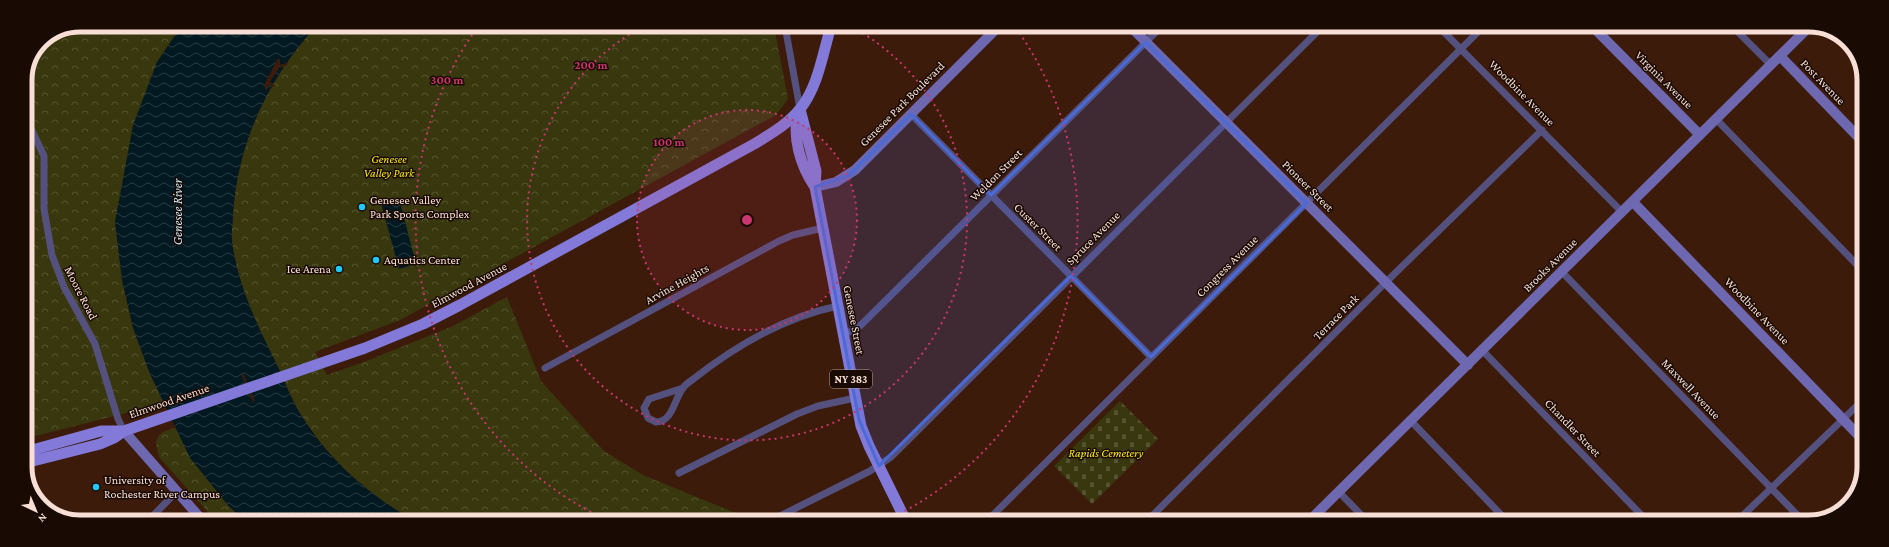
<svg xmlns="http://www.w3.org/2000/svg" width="1889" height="547" viewBox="0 0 1889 547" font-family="'Crimson Pro',serif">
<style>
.cemetery{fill:url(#cemetery-stones)}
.park{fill:url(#park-crowns)}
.water{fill:url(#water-waves);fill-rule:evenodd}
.pier{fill:#3d1b0a}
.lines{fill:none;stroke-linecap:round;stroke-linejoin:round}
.street{stroke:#54517f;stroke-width:7}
.secondary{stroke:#6e68b1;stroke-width:10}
.primary{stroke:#8279d8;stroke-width:11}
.marked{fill:#496bd7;fill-opacity:0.2;stroke:#496bd7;stroke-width:3;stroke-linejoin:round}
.ring{fill:none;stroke:#ca366d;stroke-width:2;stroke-dasharray:2 4}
.poi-dot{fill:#20c9fd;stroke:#190a04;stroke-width:1.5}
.labels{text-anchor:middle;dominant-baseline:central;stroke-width:3;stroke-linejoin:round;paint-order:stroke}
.shield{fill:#190a04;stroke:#b49f96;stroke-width:1}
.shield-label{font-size:11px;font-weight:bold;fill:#f7dfd5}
.street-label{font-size:12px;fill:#f7dfd5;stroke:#190a04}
.park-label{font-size:12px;font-style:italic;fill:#f6ea0b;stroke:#190a04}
.poi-label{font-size:12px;fill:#f7dfd5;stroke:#190a04;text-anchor:start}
.water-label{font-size:13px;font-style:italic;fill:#caeaf8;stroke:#190a04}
.rim{fill:none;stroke:#f7dfd5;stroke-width:5}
.centre{fill:#ca366d;stroke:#190a04;stroke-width:2}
.ring-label{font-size:12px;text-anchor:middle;font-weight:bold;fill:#ca366d;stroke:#190a04;stroke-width:3;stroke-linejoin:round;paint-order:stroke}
</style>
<defs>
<pattern id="cemetery-stones" width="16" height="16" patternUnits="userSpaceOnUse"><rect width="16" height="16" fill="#39370e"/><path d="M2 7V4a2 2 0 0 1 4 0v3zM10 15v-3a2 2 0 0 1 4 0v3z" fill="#565430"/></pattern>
<pattern id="park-crowns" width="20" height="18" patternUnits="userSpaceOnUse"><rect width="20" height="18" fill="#39370e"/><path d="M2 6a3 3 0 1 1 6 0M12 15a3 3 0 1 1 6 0" fill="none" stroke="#565430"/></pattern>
<pattern id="water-waves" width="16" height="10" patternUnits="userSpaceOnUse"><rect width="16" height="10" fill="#031921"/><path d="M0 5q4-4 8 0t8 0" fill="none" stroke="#283a40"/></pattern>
</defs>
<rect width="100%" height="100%" fill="#3d1b0a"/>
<path class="cemetery" d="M1120,401L1158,439L1092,504L1054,466Z"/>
<path class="park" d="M80,25H182L157,62L115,222L122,280L133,328L150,374L165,403L28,438L25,427V80L41,41Z
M317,25L774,26L788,99L776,115L400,320L315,352L327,375L369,360L453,326L507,297L541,381L604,451L643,475L743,516L749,521H415C370,496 330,461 303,418C293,403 286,385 279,369C259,329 238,287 232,242C231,233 233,223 233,215C237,143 269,77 317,25Z
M176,427L191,458L227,504L243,520H215L159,457L156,442L159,435L163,432Z"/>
<path class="water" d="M182,25H317C269,77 237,143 233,215C233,223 231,233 232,242C238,287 259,329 279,369C286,385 293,403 303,418C330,461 370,496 415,521L243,520L227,504L190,458L150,374L133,328L122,280L115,222L133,125L157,62ZM241,374L244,375L255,401L253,402Z
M399,198L416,264L399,269L381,203Z"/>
<path class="pier" d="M278,58L280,60V65L289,62L287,65L279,68L270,82L275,85L273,87L268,85L267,91L264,87L266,86L264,85Z"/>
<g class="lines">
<path class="street" d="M785,26L800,109
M1438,26L1622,212
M1733,27L1771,65
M911,114L1151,357
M25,116L44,156V209L52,255L64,287L95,344L118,419L124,431
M1716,119L1863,271
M1562,272L1804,522
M843,334L855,330L861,325L1162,26
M1482,350L1648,522
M545,368L779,241L793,235L823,228
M683,388L649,399L644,408L648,418L656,422C673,422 674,399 683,388C685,385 689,382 692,380C735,346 784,317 838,306
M1411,421L1508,522
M679,473L797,414L818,406L855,398
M1339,492L1368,522
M149,520L177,491
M770,521L870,471L891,457L1323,26
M987,521L1484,26
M1147,521L1385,283L1542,130
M1736,522L1863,400"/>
<path class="secondary" d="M1130,26L1468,365
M1593,27L1700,135
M1780,56L1864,143
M815,187L836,182L855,170L999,26
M1633,202L1862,439
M124,431L202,520
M1309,521L1809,27"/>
<path class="primary" d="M800,109L816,171L815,187L861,426L869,446L906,521
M799,112C791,136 801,167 815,187
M25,452L101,431H124
M25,463L100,444L114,438L124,431L365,348L423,324L460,305L756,143C772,133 788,124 800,109C818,87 823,53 831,26"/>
</g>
<path class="marked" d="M1146,42L1307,203L1151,357L1071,276L879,466L859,420L815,187L849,175L911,114L991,195Z"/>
<circle cx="747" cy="220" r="110" fill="#ca366d" fill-opacity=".12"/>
<g class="ring">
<circle cx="747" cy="220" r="110"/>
<path d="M852 27A220 220 0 1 1 644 26"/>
<path d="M607 520A331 331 0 0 1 479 25M1016 28A331 331 0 0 1 887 520"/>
</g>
<g class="poi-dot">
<circle cx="362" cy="207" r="4"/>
<circle cx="376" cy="260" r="4"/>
<circle cx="339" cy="269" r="4"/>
<circle cx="96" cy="487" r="4"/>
</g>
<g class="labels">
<rect class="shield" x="830" y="370" width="42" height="18" rx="3"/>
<g class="shield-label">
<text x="851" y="379">NY 383</text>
</g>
<g class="street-label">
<text transform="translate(1664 80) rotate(45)">Virginia Avenue</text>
<text transform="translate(1823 82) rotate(46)">Post Avenue</text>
<text transform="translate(1522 93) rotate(45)">Woodbine Avenue</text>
<text transform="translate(902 104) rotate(-45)">Genesee Park Boulevard</text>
<text transform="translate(996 175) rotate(-45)">Weldon Street</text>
<text transform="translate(1308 186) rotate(45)">Pioneer Street</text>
<text transform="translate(1038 227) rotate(45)">Custer Street</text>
<text transform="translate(1093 238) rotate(-45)">Spruce Avenue</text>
<text transform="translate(1550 265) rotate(-45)">Brooks Avenue</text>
<text transform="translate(1227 266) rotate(-45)">Congress Avenue</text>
<text transform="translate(677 284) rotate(-29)">Arvine Heights</text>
<text transform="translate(469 285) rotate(-28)">Elmwood Avenue</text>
<text transform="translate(81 293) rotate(63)">Moore Road</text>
<text transform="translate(1757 311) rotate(46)">Woodbine Avenue</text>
<text transform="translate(1336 317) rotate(-45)">Terrace Park</text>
<text transform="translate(854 320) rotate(79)">Genesee Street</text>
<text transform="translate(1691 389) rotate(46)">Maxwell Avenue</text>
<text transform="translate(169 401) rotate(-19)">Elmwood Avenue</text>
<text transform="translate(1573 428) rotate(46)">Chandler Street</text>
</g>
<g class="park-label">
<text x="389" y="159">Genesee<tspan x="389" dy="14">Valley Park</tspan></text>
<text x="1106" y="453">Rapids Cemetery</text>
</g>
<g class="poi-label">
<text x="370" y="200">Genesee Valley<tspan x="370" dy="14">Park Sports Complex</tspan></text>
<text x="384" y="260">Aquatics Center</text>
<text x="331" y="269" text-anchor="end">Ice Arena</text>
<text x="104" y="480">University of<tspan x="104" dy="14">Rochester River Campus</tspan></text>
</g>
<g class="water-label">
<text transform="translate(177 212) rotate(-90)">Genesee River</text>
</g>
</g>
<path d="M0 0H1889V547H0ZM80 32H1809A48 48 0 0 1 1857 80V467A48 48 0 0 1 1809 515H80A48 48 0 0 1 32 467V80A48 48 0 0 1 80 32Z" fill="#190a04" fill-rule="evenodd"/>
<path class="rim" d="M80 32H1809A48 48 0 0 1 1857 80V467A48 48 0 0 1 1809 515H80A48 48 0 0 1 32 467V80A48 48 0 0 1 80 32Z"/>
<circle cx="747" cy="220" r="6" class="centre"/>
<g class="ring-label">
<text x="591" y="69">200 m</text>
<text x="447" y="84">300 m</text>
<text x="669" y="146">100 m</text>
</g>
<g transform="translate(36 511) rotate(136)" stroke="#190a04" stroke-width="3" paint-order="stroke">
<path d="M0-3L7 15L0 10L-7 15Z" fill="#f7dfd5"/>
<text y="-6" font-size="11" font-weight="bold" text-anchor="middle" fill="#f7dfd5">N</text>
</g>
</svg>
